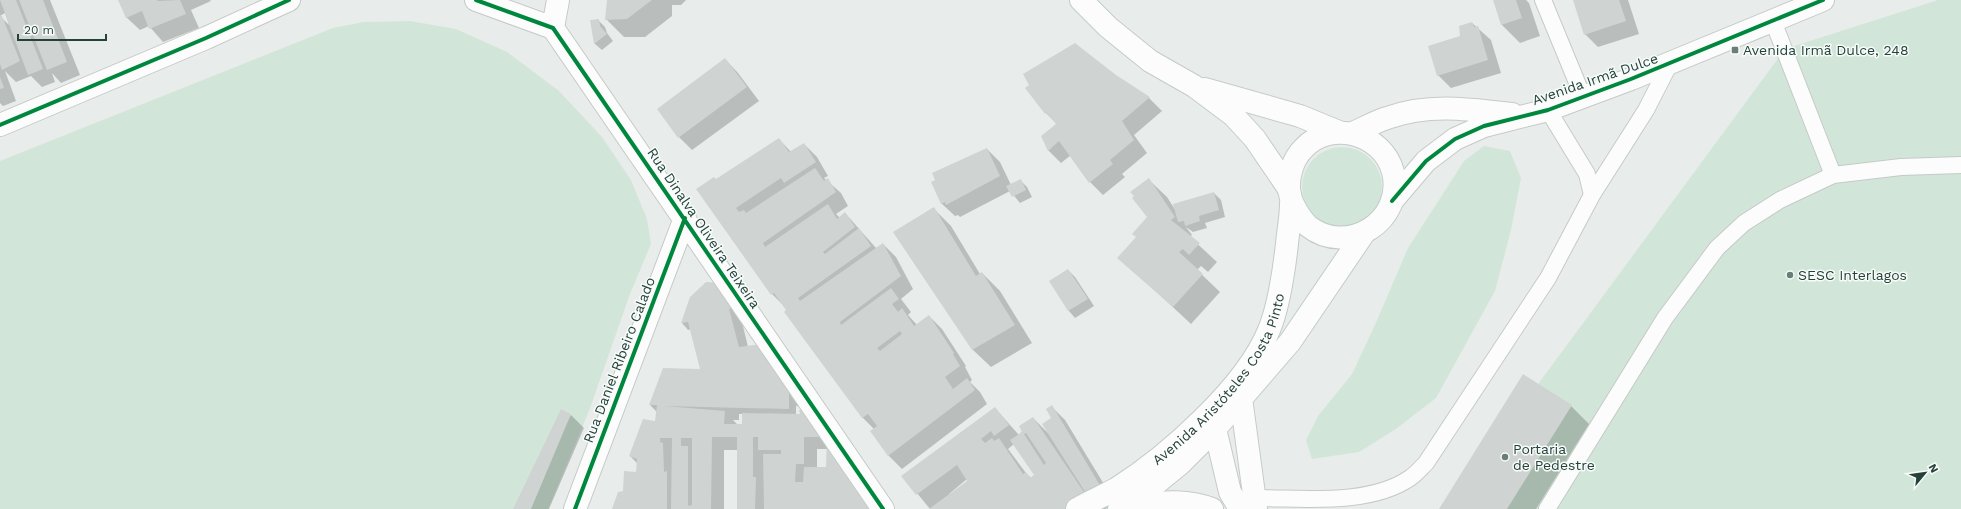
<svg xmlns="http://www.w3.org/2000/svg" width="1961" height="509" viewBox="0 0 1961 509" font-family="'Work Sans',sans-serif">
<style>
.green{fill:#d1e6d8}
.shadow{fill:#0003;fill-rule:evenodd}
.building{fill:#cfd4d2;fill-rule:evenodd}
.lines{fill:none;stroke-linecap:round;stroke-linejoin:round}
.service-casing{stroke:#c5cac8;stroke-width:18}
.minor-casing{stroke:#c5cac8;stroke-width:24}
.tertiary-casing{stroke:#c5cac8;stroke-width:24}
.secondary-casing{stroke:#c3cbc8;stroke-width:24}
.service{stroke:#fcfcfc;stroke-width:16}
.minor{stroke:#fcfcfc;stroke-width:22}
.tertiary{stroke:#fcfcfc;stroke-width:22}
.secondary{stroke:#fcfcfc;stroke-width:22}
.cycleway-casing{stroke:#f7fbf9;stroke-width:6}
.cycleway{stroke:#00873e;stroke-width:4}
.poi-dot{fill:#697e78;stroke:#f7fbf9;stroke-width:1.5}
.labels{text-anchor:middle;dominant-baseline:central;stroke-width:3;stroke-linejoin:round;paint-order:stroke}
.poi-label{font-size:14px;fill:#24423a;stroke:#f7fbf9;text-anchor:start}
.street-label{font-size:14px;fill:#24423a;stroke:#f7fbf9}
</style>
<rect width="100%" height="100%" fill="#e8edeb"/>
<path class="green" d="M1938,0H1961V509H1446L1785,49Z
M410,21L456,29L507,52L559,91L602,137L631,180L647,219L651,244L630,294L589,411L548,509H0V161L333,28L364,22Z
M1484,146L1510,151L1521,178L1511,230L1495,291L1436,398L1396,429L1359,452L1312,459L1306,440L1318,416L1352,374L1374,327L1408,248L1464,161Z
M1302 187a40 40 0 1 1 80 0a40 40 0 1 1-80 0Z"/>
<path class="shadow" d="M0,0H50L80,75L61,83L52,73L55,82L42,87L31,76L16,82L5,71L16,101L3,106L0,103ZM5,13L9,25L0,16Z
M119,0H210L211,1L191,10L199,28L163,42L149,26L140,30L126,17Z
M608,0H686L681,5H672V16L645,37H624L606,19Z
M1494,0H1526L1529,3L1540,36L1520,43L1502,25Z
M1574,0H1628L1639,34L1598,47L1585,34Z
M598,20L605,27L607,33L613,41L602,50L595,44L591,21Z
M1472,23L1491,40L1501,73L1451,88L1438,75L1461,37Z
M725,59L738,73L759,101L692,150L679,137Z
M1116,76L1149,98L1162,111L1134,135L1147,153L1122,174L1125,177L1103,195L1090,182L1071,155L1061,163L1048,150L1057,124L1046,113L1026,88Z
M779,139L791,152L804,144L817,157L828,176L824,178L841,193L848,206L836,214L840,218L845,213L876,248L883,244L896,257L913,289L901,299L911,312L908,315L917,325L929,316L942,329L966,366L965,367L972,380L970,382L980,392L987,404L902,469L889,456L872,431L874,429L863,418L785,312L788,310L772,294L716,180Z
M987,149L1000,162L1011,185L1020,180L1027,187L1032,197L1020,203L1010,191L960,217L958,215L955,216L941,203Z
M1149,180L1167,197L1176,211L1214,193L1221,200L1225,217L1205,223L1207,228L1193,232L1186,227L1192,235L1190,237L1217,262L1208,272L1201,266L1197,270L1220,292L1191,324L1119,257L1137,237L1148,217Z
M933,208L951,226L980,274L982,273L1000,291L1032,343L991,367L973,350L894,233Z
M1068,270L1075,277L1094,306L1075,318L1069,311L1050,282Z
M719,284L742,322L748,347L809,407L796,406V415H801L800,411L880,509H738V450H724V509H613L637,473V463L630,456L656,422L657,412L650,405L701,370L691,329L688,330L682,323L691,297ZM739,414H743V425H738L733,420H739ZM817,449H827V468H817Z
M1571,406L1589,424L1536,509H1440Z
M1052,407L1065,420L1116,504L1105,509H1101L1096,504L1098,509H930L903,476L995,408L1019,435L1033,418L1048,433L1053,418ZM1014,444L1035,475L1031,478L1026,473L1008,449ZM967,479L969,481L950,495L949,494Z
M571,415L584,428L549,509H514Z"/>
<path class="building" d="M0,0H16L43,69L28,75Z
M19,0H43L67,62L47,70Z
M118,0H157L158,1L180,0L186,14L149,29L142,11L126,18Z
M607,0H652L627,19L605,20Z
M1493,0H1516L1522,18L1501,25Z
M1573,0H1619L1626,21L1584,35Z
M0,16H2L20,61L2,70L0,64Z
M599,19L600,26L607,34L594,44L590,20Z
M1472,22L1474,27L1478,26L1488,60L1437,76L1428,46L1460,36L1459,26Z
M1075,43L1116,75L1150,97L1122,121L1134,140L1110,160L1113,164L1089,183L1059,141L1048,151L1041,136L1056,124L1046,112L1045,114L1025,88L1029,85L1023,74Z
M725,58L747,87L678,138L657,109Z
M0,77L4,88L0,89Z
M779,138L789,152L804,143L816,162L784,183L781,178L736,208L739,212L744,210L746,213L815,168L824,181L828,178L836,192L763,243L765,247L828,204L837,219L845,212L855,227L823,252L825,254L859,228L871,246L798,298L800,301L883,243L901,276L840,322L841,325L891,288L899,299L892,304L898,312L902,308L914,326L929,315L954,353L953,354L960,366L945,377L953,389L967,378L975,390L888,456L870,431L877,426L868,414L862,418L784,312L786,310L774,293L771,295L696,189L714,177L716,179ZM900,331L902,334L880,351L877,348Z
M987,148L1000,176L946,205L945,202L941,204L931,182L935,180L932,173Z
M1149,178L1175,217L1171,220L1200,243L1189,255L1183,249L1179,252L1203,274L1173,307L1117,258L1136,237L1132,234L1147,217L1132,198L1134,196L1130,192Z
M1021,179L1026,190L1012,197L1006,186Z
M1214,192L1219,210L1199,216L1200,221L1185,226L1184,221L1178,222L1173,204Z
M934,207L976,276L982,272L1015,325L972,350L893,232Z
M1068,269L1088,299L1068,311L1049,281Z
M706,282L720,283L736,306L729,309L739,347L762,344L797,394L789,393V409L664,406L725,411L724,424H742V413L800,414L799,410H808L827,437H804V464H796L795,482H803L804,467H826L827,437L877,509H764L763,454H781V450H758V437H753V477H756L755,509H737V437H712L711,509H671L672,438H660V442L663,443L664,472L667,471V509H612L618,492L623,491L624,471L636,472L637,459L629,456L643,419L655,421L657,405H649L663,368L700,369L688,322L681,323L690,297ZM681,438H692V505L688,506V446H681Z
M1523,374L1572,405L1507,509H1439Z
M1052,405L1098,482L1104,491L1089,498L1042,424L1051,418L1046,409Z
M995,407L1009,425L994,436L991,431L981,439L985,443L992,438L994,441L999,438L1023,474L1026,472L1030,478L1034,475L1010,440L1022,432L1019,426L1033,417L1088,498L1065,509H929L967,481L957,465L916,495L901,476ZM1026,433L1046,463L1044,465L1024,434Z
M561,409L571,414L531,509H513Z"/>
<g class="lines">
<g class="service-casing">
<path id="service" d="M1543,0L1583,97
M1773,21L1833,175
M1548,110L1587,174L1592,195
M1255,498C1303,498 1369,506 1410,478C1416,474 1421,468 1426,463L1548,278L1592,195L1646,110L1669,65
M1547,509L1665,318L1717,248L1744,223L1780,200L1833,175L1901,167L1961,165"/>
</g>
<g class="minor-casing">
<path id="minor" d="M476,0L553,28L883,509
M553,28L558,0
M0,125L206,38L289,0
M1241,398L1256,509
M1211,412L1230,492L1240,509
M575,509L685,218"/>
</g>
<g class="tertiary-casing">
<path id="tertiary" d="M1353,133C1364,128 1375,122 1387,118C1428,103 1469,109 1512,114
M1392,201L1426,161L1455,139L1484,126L1548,110L1631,79L1823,0"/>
</g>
<g class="secondary-casing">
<g id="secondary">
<path d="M1081,0L1108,27L1150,61L1194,86L1234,116L1255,139L1289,189"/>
<path d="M1205,89L1300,116L1339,132"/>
<path d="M1126,505C1155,503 1184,498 1212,509"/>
<path id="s1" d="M1077,509C1089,502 1103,496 1116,489C1167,457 1246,387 1269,330C1279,306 1284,270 1287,244C1288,231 1291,217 1291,204C1292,199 1290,195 1289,190C1288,176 1293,159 1303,149C1330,119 1383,133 1393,172C1405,221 1347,257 1308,226C1301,219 1296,211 1292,202"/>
<path d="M1119,509L1153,486L1180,464L1215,429L1290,342L1364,233"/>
</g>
</g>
<use href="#service" class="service"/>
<use href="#minor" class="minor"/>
<use href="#tertiary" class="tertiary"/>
<use href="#secondary" class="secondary"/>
<g class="cycleway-casing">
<path id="cycleway" d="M476,0L553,28L883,509
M0,125L206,38L289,0
M1392,201L1426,161L1455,139L1484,126L1548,110L1631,79L1823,0
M575,509L685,218"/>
</g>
<use href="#cycleway" class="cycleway"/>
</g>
<g class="poi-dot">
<rect x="1731" y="46" width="8" height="8" rx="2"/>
<circle cx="1790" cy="275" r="4"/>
<circle cx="1505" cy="457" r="4"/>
</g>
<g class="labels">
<g class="poi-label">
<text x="1743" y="50">Avenida Irmã Dulce, 248</text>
<text x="1798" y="275">SESC Interlagos</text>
<text x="1513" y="449">Portaria<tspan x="1513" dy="16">de Pedestre</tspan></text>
</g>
<g class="street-label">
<text transform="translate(1595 79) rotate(-19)">Avenida Irmã Dulce</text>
<text transform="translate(704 228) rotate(56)">Rua Dinalva Oliveira Teixeira</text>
<text transform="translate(619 360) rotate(-69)">Rua Daniel Ribeiro Calado</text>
<text stroke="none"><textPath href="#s1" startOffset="198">Avenida Aristóteles Costa Pinto</textPath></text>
</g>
</g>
<g transform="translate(1925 473) rotate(61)" stroke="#f7fbf9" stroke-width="3" paint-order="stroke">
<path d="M0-3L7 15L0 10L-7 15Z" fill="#24423a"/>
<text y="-6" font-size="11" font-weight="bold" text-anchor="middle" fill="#24423a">N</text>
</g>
<path d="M18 34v6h88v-6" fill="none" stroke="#24423a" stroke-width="2"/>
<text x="24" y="34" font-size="12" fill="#24423a" stroke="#f7fbf9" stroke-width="3" paint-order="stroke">20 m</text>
</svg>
